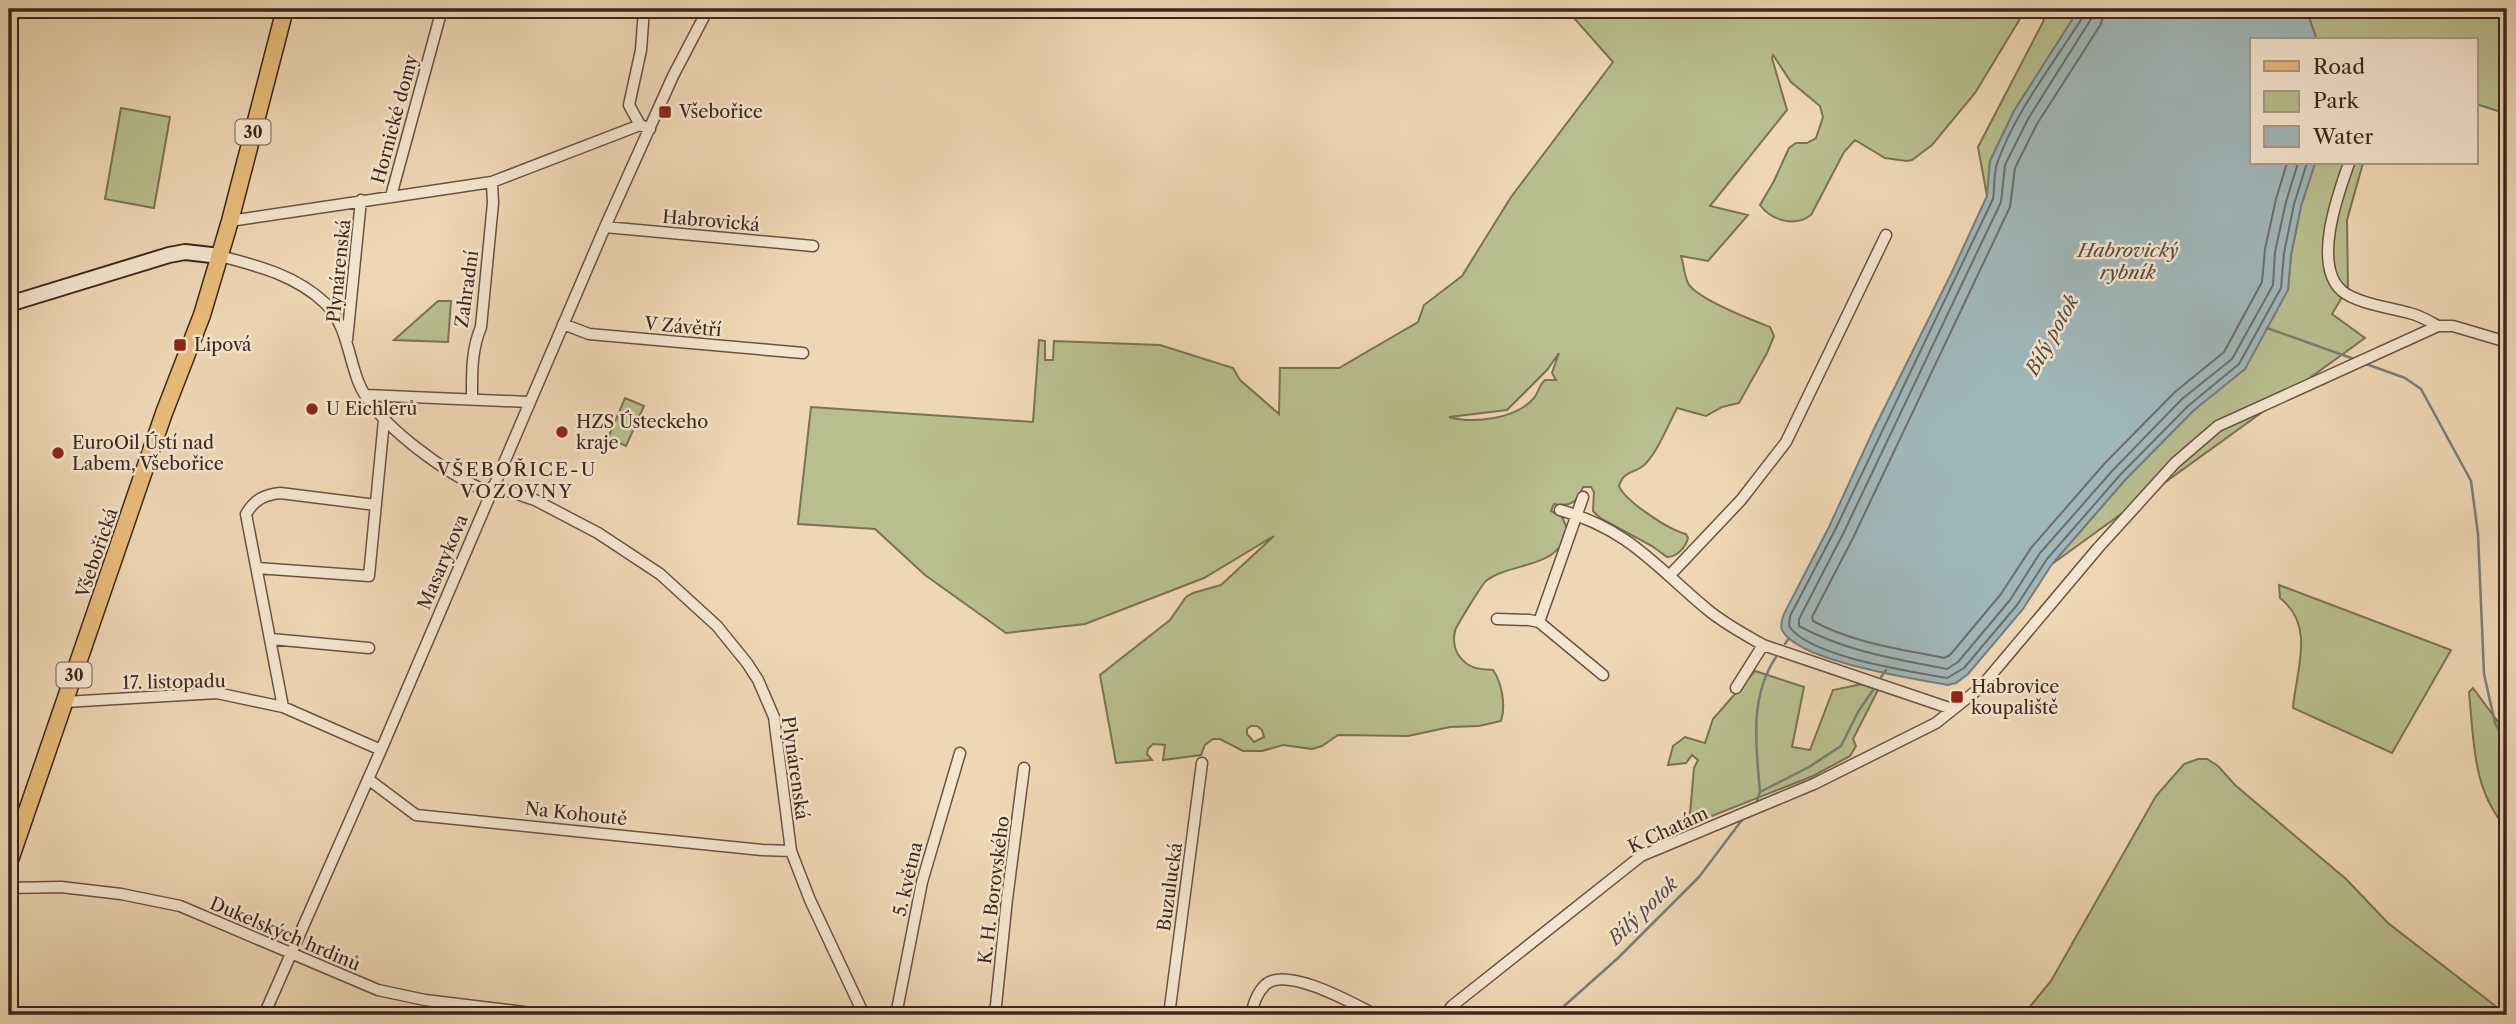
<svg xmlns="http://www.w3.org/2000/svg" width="2516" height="1024" viewBox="0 0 2516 1024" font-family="'Libre Caslon Text',serif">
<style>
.green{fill:#b8be8d;stroke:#7b7254;stroke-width:2;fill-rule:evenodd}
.water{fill:#9fb7b9;stroke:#787d7a;stroke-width:2}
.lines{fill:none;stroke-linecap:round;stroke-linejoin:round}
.shore{stroke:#6e6e6a;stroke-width:2}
.stream{stroke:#787d7a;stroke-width:2.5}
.street-casing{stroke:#6a5242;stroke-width:13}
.secondary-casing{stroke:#3e261c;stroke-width:18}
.primary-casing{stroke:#3e261c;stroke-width:19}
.street{stroke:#f4e5ce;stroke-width:10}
.secondary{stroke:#f4e5ce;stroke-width:14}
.primary{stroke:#e7bc7a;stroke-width:16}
.poi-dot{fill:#8f2418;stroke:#f4e5ce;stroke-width:2.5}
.labels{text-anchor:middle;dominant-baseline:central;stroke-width:5;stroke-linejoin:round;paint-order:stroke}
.shield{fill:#f4e5ce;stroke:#755f51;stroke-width:2}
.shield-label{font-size:16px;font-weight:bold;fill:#3e261c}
.poi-label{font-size:18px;fill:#3e261c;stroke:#f4e5ce;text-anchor:start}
.street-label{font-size:18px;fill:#3e261c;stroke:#f4e5ce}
.water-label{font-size:19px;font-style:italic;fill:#564a43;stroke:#f4e5ce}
.neighbourhood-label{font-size:19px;letter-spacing:2px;fill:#3e261c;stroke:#f4e5ce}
</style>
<rect width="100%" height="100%" fill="#eed7b4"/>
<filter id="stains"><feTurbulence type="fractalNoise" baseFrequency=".00286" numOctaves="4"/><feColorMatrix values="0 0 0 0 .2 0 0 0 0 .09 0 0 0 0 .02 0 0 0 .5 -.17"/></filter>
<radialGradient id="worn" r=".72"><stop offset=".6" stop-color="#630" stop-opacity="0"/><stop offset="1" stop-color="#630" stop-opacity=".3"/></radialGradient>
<path class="green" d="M1566,9H2026L1975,93L1932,145L1912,160L1907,161L1885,158L1855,140L1844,152L1811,215C1795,227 1772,221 1760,205L1774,181L1789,148L1796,143H1807L1816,138L1823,117L1820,106L1791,82L1773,55L1772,58L1787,110L1710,206L1748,215L1708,261L1681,256C1684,265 1684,275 1688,283C1696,299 1752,320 1770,327L1774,336L1767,353L1739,403L1722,407L1706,416L1677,408C1669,423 1656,456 1643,466C1633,474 1624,470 1619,486C1625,501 1669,530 1686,534L1688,538C1686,547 1677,557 1667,557L1652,546L1600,518L1593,511L1594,492L1591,487H1583C1577,503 1570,507 1554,504L1551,511L1562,517L1567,528C1562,570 1511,561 1486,581C1483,583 1455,628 1455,631C1453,639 1454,650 1460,657C1469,669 1479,669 1493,670C1502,683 1506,706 1501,721L1479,726L1450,727L1408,736L1338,735L1322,746L1312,749L1283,745L1262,751H1243L1220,739H1213L1205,745L1201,755L1163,760L1165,745L1153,744L1148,749L1147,754L1152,760L1116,763L1100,675L1170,620L1186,597L1193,593L1221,585L1274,536L1204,578L1085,624L1006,633L925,575L875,529L798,524L811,407L1033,422L1039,340L1045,341V360H1053L1054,341L1160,345L1233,368L1240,380L1279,414L1280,368H1339L1418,322L1424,305L1462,276L1511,197L1613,62ZM1559,353L1552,373L1556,380H1545C1539,385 1539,392 1534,398C1516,419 1474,424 1449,417L1507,410L1547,370ZM1251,726H1257L1262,730L1264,737L1254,742L1247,734V729Z
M2045,9H2079L2014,111L1990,161L1987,196L1978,147L2043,22Z
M2306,9H2507V114L2476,104V40H2317Z
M121,108L170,117L154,208L105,199Z
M2315,163H2363L2347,220L2348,287L2332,314L2365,338L2052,564L2125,480L2193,411L2288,290L2291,255L2301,206Z
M438,301H451L448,342L394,340Z
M625,398L644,406L626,446L608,438Z
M2279,585L2451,650L2392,753L2293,708C2296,670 2316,626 2280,598Z
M1755,671L1804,687L1792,747L1810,750L1833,690L1862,684L1878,690L1853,739L1856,746L1850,756L1813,776L1689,825L1696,821L1690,814L1694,768L1698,760L1692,755L1686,763L1668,765L1673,746L1685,737L1705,743L1713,719Z
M2473,688L2507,734V829C2472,790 2474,741 2469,692Z
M2198,759H2207L2218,766L2235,785L2346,879L2388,923L2507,1015H2023L2051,981L2156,796L2184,764Z"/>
<path class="water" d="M2079,9H2306L2317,40H2252V163H2315L2301,206L2291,255L2288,290L2245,369L2193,411L2125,480L2052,564L2023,609L1968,674L1956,683L1948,685C1915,679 1797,661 1782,630C1780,625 1782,619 1784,614L1829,527L1872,433L1951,274L1987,196L1990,161L2014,111Z"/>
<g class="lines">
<path class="shore" d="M2085,9L2084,15C2056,60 2015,112 1998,161C1993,172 1995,187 1993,199L1835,530L1790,616L1789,626C1809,657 1910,671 1947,678L1964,668L2017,605L2047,559L2120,475L2188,406L2239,364L2281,288L2284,253L2294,204L2307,163
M2093,9L2091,19L2028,119L2005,165L2001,202L1843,534L1799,619V626C1845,651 1895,659 1947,669L1958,662L2010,600L2040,553L2113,470L2182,399L2232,359L2273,285L2275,252L2286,202L2298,163
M2104,9L2101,24L2037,124L2015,168L2010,207L1853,538L1812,617L1813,621C1853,643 1900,649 1944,658L1950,655L2001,594L2031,548L2105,463L2175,392L2224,352L2262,282L2265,249L2276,199L2287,163"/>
<path class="stream" d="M2267,328L2357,360
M2366,364L2405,378L2421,389L2471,481L2478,534L2484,674L2495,723L2507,744
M1785,644L1789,638
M1881,677L1886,670
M1760,792C1756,746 1749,697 1776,657
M1757,801L1760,792L1809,767L1841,746L1858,712L1873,690
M1554,1015L1618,958L1699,877L1742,820"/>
<g class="street-casing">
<path id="street" d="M640,125L629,105L641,50L644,9
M2349,163C2338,194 2312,265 2342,291C2356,303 2391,308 2409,313C2419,315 2429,321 2438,326
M391,196L442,9
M230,221L492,182L640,125L650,129
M605,227L813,246
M220,256C258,266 295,275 325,303C346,323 348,355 358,381C374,424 449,475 490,493
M9,287L13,302
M563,324L589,334L803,353
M347,340L361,200
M365,395L529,402
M472,400C472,374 471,351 481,327L493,203L492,182
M493,486L535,500L598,533L660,574L717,626L747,663L758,680L774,717L791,851L810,900L864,1015
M1560,510C1630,530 1655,566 1708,610C1725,624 1744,634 1763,645
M257,568L369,576L384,420
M1670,575L1741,500L1786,442L1886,235
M1497,619L1529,620L1539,622L1603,675
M1539,622L1583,497
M271,639L369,648
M1736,688L1763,645L1952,709
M65,702L217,693L283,707L381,750
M283,707L246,514C255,499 264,495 280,493L376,505
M368,779L416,815L762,850L791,851
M9,888L61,887L121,894L180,906L378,990L425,1000L549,1015
M1251,1014C1254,1003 1257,993 1265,985C1286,965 1354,1004 1376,1015
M264,1015L381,750L605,227L673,76L708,9
M896,1015L922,882L960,753
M995,1015L1007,899L1024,768
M1169,1015L1202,763
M1445,1015L1452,1006L1641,856L1814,784L1936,723L1981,687L2098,548L2175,463L2218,426L2438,326H2453L2507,342"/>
</g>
<g class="secondary-casing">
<path id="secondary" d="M9,304L169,255L185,252L220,256"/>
</g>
<g class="primary-casing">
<path id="primary" d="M9,863L164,413L202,315L230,221L285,9"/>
</g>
<use href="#street" class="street"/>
<use href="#secondary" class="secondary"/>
<use href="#primary" class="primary"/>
</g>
<g class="poi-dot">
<rect x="658" y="105" width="14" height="14" rx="3.5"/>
<rect x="173" y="338" width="14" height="14" rx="3.5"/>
<circle cx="312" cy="409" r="7"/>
<circle cx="562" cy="432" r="7"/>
<circle cx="58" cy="453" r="7"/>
<rect x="1950" y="690" width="14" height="14" rx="3.5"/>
</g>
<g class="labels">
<g class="shield">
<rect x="235.5" y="119.5" width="35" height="25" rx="5"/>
<rect x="56.5" y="662.5" width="35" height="25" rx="5"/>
</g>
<g class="shield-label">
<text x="253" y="132">30</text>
<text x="74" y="675">30</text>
</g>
<g class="poi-label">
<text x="679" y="112">Všebořice</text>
<text x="194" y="345">Lipová</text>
<text x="326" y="409">U Eichlerů</text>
<text x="576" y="422">HZS Ústeckeho<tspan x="576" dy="21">kraje</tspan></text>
<text x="72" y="443">EuroOil Ústí nad<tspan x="72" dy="21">Labem, Všebořice</tspan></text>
<text x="1971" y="687">Habrovice<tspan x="1971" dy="21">koupaliště</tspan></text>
</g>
<g class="street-label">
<text transform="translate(395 119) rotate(-75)">Hornické domy</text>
<text transform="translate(711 221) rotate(5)">Habrovická</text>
<text transform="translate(339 271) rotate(-84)">Plynárenská</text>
<text transform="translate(467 289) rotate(-82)">Zahradní</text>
<text transform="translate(683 327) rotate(5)">V Závětří</text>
<text transform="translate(97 553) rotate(-71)">Všebořická</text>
<text transform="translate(443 562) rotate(-67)">Masarykova</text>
<text transform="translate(174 682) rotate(-1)">17. listopadu</text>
<text transform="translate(795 768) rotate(82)">Plynárenská</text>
<text transform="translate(576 814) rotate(6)">Na Kohoutě</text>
<text transform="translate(1668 830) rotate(-25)">K Chatám</text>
<text transform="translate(908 879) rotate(-77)">5. května</text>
<text transform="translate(1170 887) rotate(-82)">Buzulucká</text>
<text transform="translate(994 890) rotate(-83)">K. H. Borovského</text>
<text transform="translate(285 934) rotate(23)">Dukelských hrdinů</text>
</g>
<g class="water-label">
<text x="2128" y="250">Habrovický<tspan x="2128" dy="22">rybník</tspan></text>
<text transform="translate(2052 335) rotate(-61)">Bílý potok</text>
<text transform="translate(1643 911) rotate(-44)">Bílý potok</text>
</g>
<g class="neighbourhood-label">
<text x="517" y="469">VŠEBOŘICE-U<tspan x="517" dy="22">VOZOVNY</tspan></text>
</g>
</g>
<rect width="2516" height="1024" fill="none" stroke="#eed7b4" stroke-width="35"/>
<rect x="10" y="10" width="2495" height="1003" fill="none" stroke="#3e261c" stroke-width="3.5"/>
<rect x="18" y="18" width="2481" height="989" fill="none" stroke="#3e261c" stroke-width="2"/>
<rect x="2250" y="38" width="228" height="126" fill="#f4e5ce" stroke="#ab9987" stroke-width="2"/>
<rect x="2264" y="61" width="35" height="10" fill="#e7bc7a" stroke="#ab9987" stroke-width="2"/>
<text x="2313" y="74" font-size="21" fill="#3e261c">Road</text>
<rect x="2264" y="91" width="35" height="21" fill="#b8be8d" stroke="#ab9987" stroke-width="2"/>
<text x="2313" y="108" font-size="21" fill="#3e261c">Park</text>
<rect x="2264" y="126" width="35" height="21" fill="#9fb7b9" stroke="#ab9987" stroke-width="2"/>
<text x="2313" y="144" font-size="21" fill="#3e261c">Water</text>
<rect width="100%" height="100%" filter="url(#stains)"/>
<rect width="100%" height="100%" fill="url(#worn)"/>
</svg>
